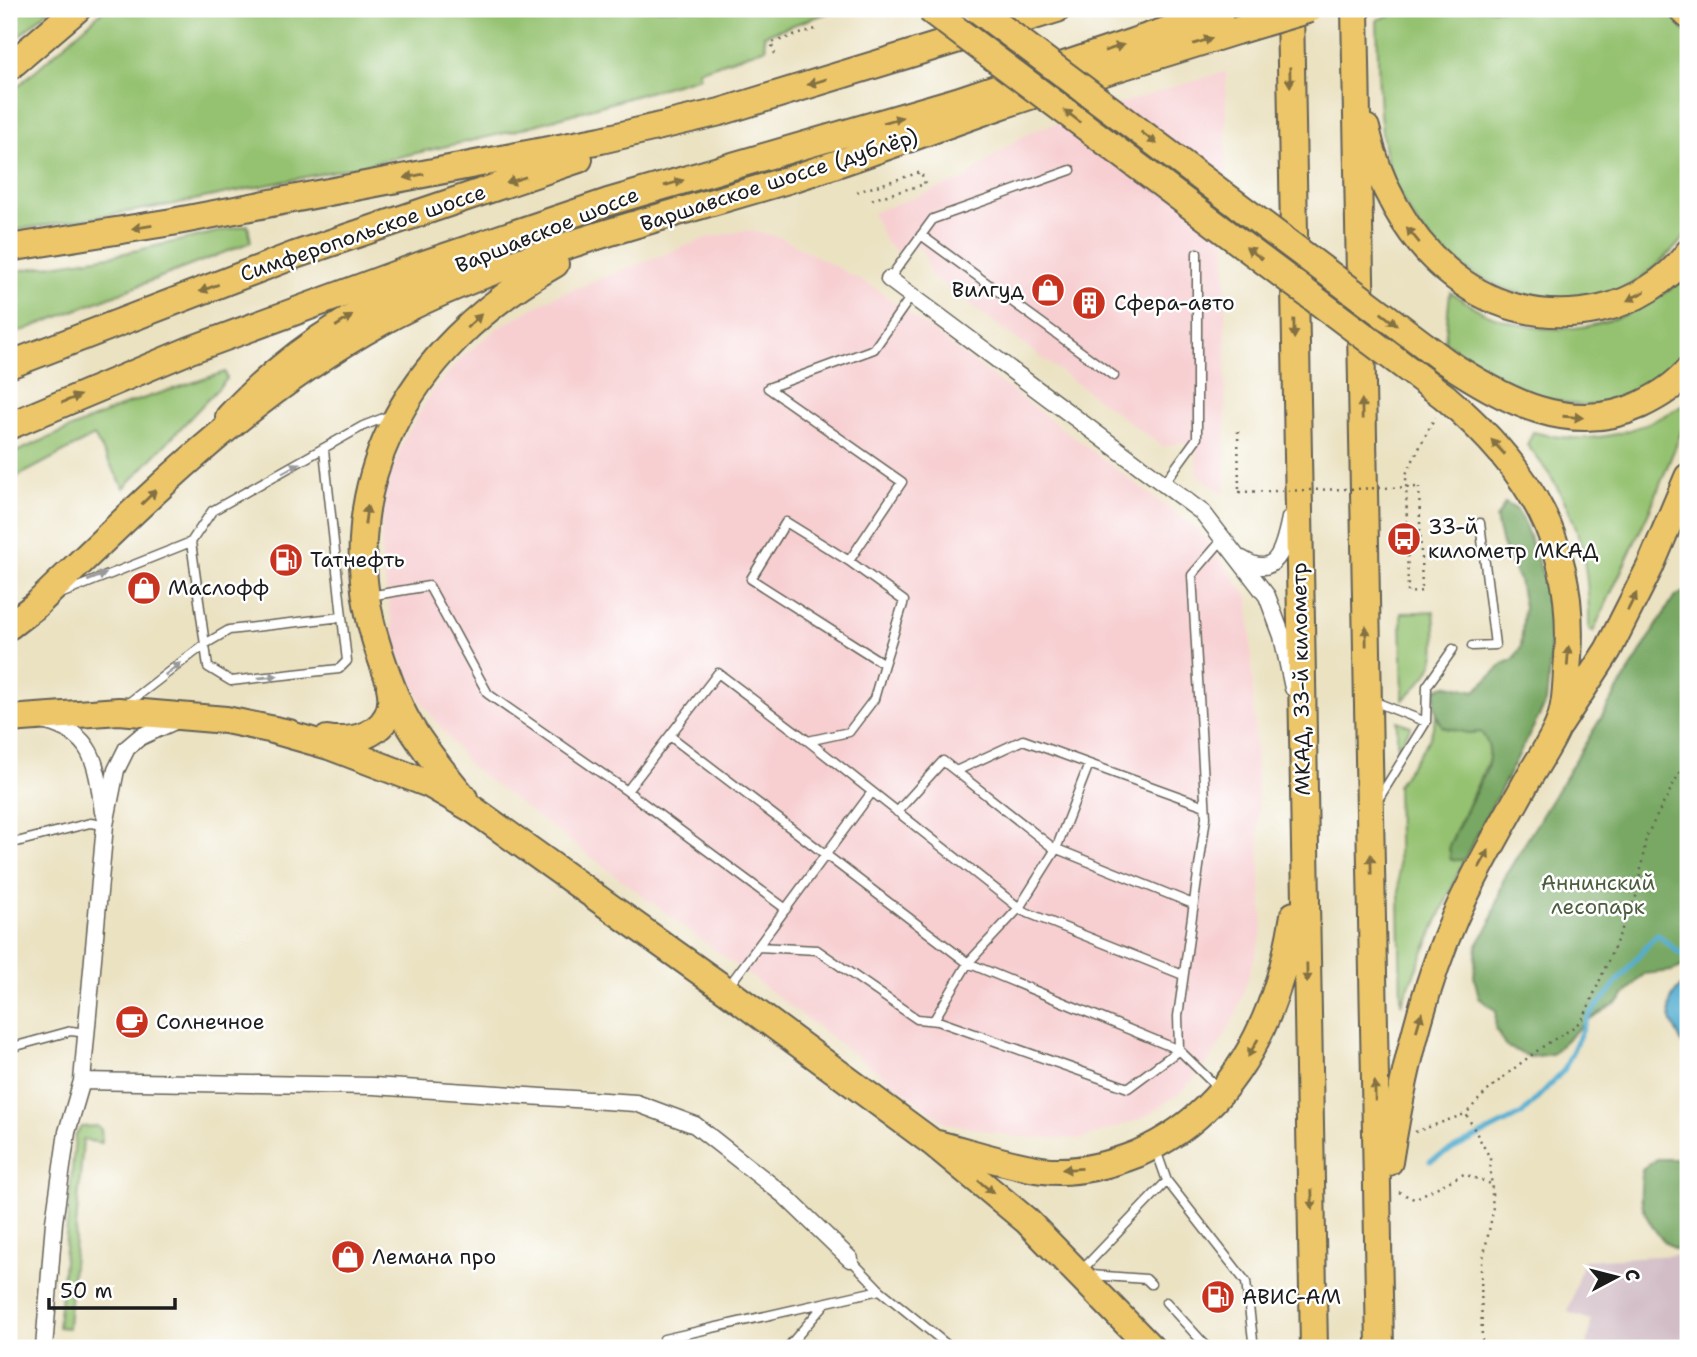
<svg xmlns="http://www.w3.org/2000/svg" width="1697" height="1357" viewBox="0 0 1697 1357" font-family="'Shantell Sans',sans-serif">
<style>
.built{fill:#f7cfd1}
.industrial{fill:#d2bdc6}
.green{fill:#95c271;stroke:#586f46;stroke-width:2}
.forest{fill:#78a863;stroke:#4a6240;stroke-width:2}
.water{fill:#52add0;stroke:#376476;stroke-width:2}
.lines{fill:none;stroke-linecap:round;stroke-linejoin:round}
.stream{stroke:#52add0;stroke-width:5}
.service-casing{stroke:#646156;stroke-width:11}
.minor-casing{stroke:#646156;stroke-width:19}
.primary-casing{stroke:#646156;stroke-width:30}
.trunk-casing{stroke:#646156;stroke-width:30}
.path{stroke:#646156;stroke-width:2.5;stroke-dasharray:2 5;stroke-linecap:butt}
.service{stroke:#fff;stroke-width:8}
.minor{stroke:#fff;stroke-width:16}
.primary{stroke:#ecc669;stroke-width:26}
.trunk{stroke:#ecc669;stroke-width:26}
.primary-bridge-casing{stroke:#646156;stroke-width:30;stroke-linecap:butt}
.trunk-bridge-casing{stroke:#646156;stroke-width:30;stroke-linecap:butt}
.path-bridge{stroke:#646156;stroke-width:2.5;stroke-dasharray:2 5;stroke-linecap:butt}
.primary-bridge{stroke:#ecc669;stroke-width:26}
.trunk-bridge{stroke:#ecc669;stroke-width:26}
.oneway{fill:#847142}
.oneway2{fill:#999}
.labels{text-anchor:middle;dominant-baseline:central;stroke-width:5;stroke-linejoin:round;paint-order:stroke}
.street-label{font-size:21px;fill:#1c1c1c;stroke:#fff}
.poi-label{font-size:21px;fill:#1c1c1c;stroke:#fff;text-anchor:start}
.park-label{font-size:21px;fill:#4c5e3e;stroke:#fff}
</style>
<rect width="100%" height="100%" fill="#fff"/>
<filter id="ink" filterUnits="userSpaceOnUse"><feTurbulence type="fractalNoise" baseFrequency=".0143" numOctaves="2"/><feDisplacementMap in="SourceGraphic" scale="14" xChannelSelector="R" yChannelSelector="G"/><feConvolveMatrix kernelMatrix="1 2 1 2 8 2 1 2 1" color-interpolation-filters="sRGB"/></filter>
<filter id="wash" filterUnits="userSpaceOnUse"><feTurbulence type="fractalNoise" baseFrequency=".00686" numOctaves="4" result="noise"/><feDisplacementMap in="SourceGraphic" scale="28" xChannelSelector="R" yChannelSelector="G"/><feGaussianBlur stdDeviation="1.57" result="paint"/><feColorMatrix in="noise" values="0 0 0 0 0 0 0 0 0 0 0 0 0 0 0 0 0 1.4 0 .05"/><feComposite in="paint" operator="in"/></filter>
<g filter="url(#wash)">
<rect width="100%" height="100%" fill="#ebe2c2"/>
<path class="built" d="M1226,71L1225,495L1197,474L1196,452L1190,448L1182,442L1163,447L930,275L924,252L909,241L898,253L886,243L872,213L964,179L1013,142L1035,130Z
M748,230L780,237L875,288L1200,532L1249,598L1263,931L1236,1015L1214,1054L1184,1090L1143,1118L1082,1139L1017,1137L946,1123L471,767L421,701L396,647L383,570L381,534L386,489L404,439L432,392L463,356L498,328L553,297L706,238Z"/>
<path class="industrial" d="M1674,1255L1688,1256V1348H1587L1591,1320L1568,1312L1583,1260Z"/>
<path class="green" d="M9,9H50L9,45Z
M105,9H839L764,35L766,48L698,71L700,77L514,131L354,167L170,205L9,231V94Z
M1406,9H1665L1688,34V233C1667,258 1644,280 1614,293C1599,300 1578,301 1562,300C1488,298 1416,246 1391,175C1376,131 1379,67 1377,20Z
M248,225L251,242L9,336V272L116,255Z
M1688,276C1688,291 1692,342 1687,352C1682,364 1667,373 1656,381C1585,438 1507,382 1445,342L1450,292C1463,300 1478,311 1492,316C1565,345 1630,323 1688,276Z
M225,372L227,379L124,488L94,436L9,481V455L127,404Z
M1687,403L1688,415L1651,507L1593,632L1589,629C1590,555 1576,503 1527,445L1533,432C1592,447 1635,434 1687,403Z
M1434,611C1437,659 1440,664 1403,700L1401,613Z
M1436,716L1443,727L1468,733L1481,732L1489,743L1490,757L1449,846L1451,860H1464L1401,1004L1397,785L1430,738Z
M1397,721L1411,726L1397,751Z
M97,1126L101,1129L102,1143L83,1140L68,1328L58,1327L75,1136L81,1127Z"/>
<path class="forest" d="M1505,503L1516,509L1523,520L1547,586L1552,642L1546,703L1464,860H1451L1449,846L1486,771C1491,755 1491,745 1481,732L1468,733L1443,727C1435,714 1434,704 1436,689L1449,685L1475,691L1503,664L1514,659L1521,646L1524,607L1519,580L1502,545L1496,519Z
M1688,590V964L1672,971L1644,974L1618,1002L1585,1022L1552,1054L1530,1057L1505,1046L1495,1027L1496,1011L1479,998L1474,976L1477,945L1490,924L1504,878L1674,597Z
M1657,1159H1688V1253C1665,1250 1645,1222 1641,1198C1640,1190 1642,1179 1642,1170Z"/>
<path class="water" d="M1688,980V1055C1674,1024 1654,1005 1688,980Z"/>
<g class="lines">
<path class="stream" d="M1430,1161L1522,1114L1564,1070L1588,1017L1657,934L1688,960"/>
</g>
</g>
<g filter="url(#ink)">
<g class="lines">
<g class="service-casing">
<path id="service" d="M921,235L1114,376
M889,279L933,219L1071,170
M1165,482L1197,438V253
M191,542L208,667L231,681L339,669L347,661L342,617
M849,561L904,601L884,664L751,579L786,522L849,561L902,482L768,388L874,349L912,295
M63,593L191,542L212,511L363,426L391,415
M369,596L429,586L488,694L627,791L718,673L808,741L849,732L874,699L884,664
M1472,646L1495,645L1480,523
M1373,701L1426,722
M127,704L205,644L229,630L342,617L324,450
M670,736L968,963L1179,1050
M808,741L1023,911L1183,975
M956,771L1023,740L1205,806
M627,791L786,909
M1379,798L1426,722L1427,686L1453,649
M897,812L943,761L1052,847L1193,904
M9,844L90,823L105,825
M758,947L817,950L917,1019L938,1021L1128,1088L1179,1050
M728,987L872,792
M934,1020L968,963L1019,908L1056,849L1089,764
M9,1048L71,1031L87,1033
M1218,1088L1179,1050L1178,1016L1206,817L1192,575L1223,539
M1156,1150L1167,1181L1246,1282L1254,1348
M850,1259L880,1290L951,1348
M1082,1270L1167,1181
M1091,1275L1146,1279L1151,1284
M1166,1302L1208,1348
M664,1339L880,1290
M787,1348L825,1304"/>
</g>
<g class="minor-casing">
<path id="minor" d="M889,279L1203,513L1267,596L1282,636L1293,688
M1242,559C1278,581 1284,546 1290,518
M46,722C96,734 97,769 103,812
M82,1081L373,1086L636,1103L695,1125L785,1196L850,1259
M44,1348L54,1222L67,1132L82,1081L105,825L116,770L127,748L140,737L177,720"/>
</g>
<g class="primary-casing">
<path id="primary" d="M9,248L172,222L601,140L720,112L1057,9
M1445,361C1504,400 1570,437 1640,405C1657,397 1676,385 1688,371
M9,365L295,255L579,159
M229,417C302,338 378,299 476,258
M1560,724L1608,650L1650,567L1688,477"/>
</g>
<g class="trunk-casing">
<path id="trunk" d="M1290,9L1314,1348
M1355,9L1380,1348
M1682,9L1688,15
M9,67L77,9
M1366,128C1390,239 1478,335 1600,309C1633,302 1668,281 1688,253
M9,426L190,350L424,264L608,202L957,101L1231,9
M9,626L35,606C146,500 245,397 381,322C504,255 657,220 791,179C861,157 928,131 997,107C1076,80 1157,56 1236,31
M9,719L119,711L226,720L289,733
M273,730L329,746L429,784L474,810L726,990L933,1143L1027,1221L1151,1348
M327,739C362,745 399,726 390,687
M464,798C445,775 426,752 410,726C398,707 390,683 383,663C321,493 407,347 555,264
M938,1144C972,1153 1008,1165 1042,1170C1073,1174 1109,1165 1137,1154C1236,1111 1278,1016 1294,915
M1389,1162C1402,1079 1421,994 1455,917C1476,870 1502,826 1527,781C1537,763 1550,745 1558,726C1567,707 1566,678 1568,658C1576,544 1530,469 1445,397"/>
</g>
<path class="path" d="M775,54L771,43L819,28
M857,192L921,172L925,184L870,200
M1238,431L1239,492
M1419,487L1422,591L1408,593L1406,474L1435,417
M1415,1132L1465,1114
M1399,1192L1414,1199L1464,1174L1491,1184
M1482,1348L1481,1268L1493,1212L1490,1158L1466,1114C1488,1087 1517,1066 1545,1045C1560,1035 1572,1031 1584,1017L1637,894L1646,837L1688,756"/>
<use href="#service" class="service"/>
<use href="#minor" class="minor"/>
<use href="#primary" class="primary"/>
<use href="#trunk" class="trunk"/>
<g class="primary-bridge-casing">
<path id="primary-bridge" d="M977,9L1445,361"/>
</g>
<g class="trunk-bridge-casing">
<path id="trunk-bridge" d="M929,9L1445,397
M1236,31L1310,9"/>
</g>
<path class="path-bridge" d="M1239,492L1419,487"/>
<use href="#primary-bridge" class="primary-bridge"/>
<use href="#trunk-bridge" class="trunk-bridge"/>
</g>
<defs><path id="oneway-solid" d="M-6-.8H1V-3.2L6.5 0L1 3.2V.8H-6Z" transform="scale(1.75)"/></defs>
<g class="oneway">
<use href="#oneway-solid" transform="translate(1203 41) rotate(-18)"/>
<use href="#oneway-solid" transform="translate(1114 48) rotate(-19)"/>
<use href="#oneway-solid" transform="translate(1290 77) rotate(89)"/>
<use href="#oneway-solid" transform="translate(817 82) rotate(163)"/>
<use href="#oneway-solid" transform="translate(1072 116) rotate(-143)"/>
<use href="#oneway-solid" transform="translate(893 120) rotate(-16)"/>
<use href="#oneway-solid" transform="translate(1149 138) rotate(37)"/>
<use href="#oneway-solid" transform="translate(414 176) rotate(169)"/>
<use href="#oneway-solid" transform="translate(516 180) rotate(162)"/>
<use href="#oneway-solid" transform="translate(674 183) rotate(-16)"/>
<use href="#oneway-solid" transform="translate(142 227) rotate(171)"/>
<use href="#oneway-solid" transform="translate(1413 235) rotate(-129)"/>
<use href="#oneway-solid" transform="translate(1254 253) rotate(-143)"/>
<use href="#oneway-solid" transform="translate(209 288) rotate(159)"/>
<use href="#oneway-solid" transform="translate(1636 296) rotate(153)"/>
<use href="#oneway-solid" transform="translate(1389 319) rotate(37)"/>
<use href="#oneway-solid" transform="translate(344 321) rotate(-33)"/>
<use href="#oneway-solid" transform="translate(474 321) rotate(-43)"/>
<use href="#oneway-solid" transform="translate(1294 329) rotate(89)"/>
<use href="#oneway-solid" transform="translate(71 399) rotate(-22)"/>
<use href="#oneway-solid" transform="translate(1362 409) rotate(-91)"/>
<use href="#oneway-solid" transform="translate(1573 417) rotate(4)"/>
<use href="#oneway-solid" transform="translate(1498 447) rotate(-132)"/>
<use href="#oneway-solid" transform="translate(149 497) rotate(-44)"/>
<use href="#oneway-solid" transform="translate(366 515) rotate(-83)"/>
<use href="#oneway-solid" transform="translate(1632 602) rotate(-63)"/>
<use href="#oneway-solid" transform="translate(1366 636) rotate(-91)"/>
<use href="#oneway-solid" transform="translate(1568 656) rotate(-86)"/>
<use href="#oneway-solid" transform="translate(1484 859) rotate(-61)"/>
<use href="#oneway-solid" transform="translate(1371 864) rotate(-91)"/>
<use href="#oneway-solid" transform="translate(1307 973) rotate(89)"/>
<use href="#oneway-solid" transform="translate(1419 1022) rotate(-74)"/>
<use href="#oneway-solid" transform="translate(1253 1048) rotate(119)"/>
<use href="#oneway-solid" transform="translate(1375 1091) rotate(-91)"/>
<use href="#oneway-solid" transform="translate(1072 1169) rotate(177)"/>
<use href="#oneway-solid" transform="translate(986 1187) rotate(40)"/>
<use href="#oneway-solid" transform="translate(1312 1200) rotate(89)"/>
</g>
<g class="oneway2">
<use href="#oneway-solid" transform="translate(291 468) rotate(-29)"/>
<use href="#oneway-solid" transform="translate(97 577) rotate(-22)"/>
<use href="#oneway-solid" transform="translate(173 669) rotate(-38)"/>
<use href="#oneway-solid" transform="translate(268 677) rotate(-6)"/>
</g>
</g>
<defs>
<g id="shop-disc" transform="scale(1.75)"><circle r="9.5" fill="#c8321e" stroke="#fff"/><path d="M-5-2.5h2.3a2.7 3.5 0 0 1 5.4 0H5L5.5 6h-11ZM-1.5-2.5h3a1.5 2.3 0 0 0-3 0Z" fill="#fff"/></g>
<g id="building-disc" transform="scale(1.75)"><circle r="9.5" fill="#c8321e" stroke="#fff"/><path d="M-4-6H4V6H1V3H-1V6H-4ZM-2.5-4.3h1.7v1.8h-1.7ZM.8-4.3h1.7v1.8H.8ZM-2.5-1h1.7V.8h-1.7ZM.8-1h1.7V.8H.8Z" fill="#fff"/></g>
<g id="bus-disc" transform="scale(1.75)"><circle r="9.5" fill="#c8321e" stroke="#fff"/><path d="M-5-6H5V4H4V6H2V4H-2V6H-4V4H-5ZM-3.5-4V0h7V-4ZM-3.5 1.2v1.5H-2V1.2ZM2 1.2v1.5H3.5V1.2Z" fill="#fff"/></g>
<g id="fuel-disc" transform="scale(1.75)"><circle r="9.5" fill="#c8321e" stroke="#fff"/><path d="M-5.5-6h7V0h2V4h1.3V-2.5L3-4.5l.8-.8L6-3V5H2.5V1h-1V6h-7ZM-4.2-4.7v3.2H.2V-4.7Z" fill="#fff"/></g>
<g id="cafe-disc" transform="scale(1.75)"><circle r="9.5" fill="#c8321e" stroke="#fff"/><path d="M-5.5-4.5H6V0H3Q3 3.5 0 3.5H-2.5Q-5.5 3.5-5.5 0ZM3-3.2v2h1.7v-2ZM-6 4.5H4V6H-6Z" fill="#fff"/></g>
</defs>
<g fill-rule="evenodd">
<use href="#shop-disc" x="1048" y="290"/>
<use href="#building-disc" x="1089" y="303"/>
<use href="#bus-disc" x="1404" y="539"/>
<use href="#fuel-disc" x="286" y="560"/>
<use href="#shop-disc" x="144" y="588"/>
<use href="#cafe-disc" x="132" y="1022"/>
<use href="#shop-disc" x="348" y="1257"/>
<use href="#fuel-disc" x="1218" y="1297"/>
</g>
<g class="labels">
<g class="street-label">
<text transform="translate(779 180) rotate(-18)">Варшавское шоссе (дублёр)</text>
<text transform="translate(547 230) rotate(-22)">Варшавское шоссе</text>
<text transform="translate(363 233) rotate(-19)">Симферопольское шоссе</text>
<text transform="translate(1301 679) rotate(-91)">МКАД, 33-й километр</text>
</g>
<g class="poi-label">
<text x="1024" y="290" text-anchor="end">Вилгуд</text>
<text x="1114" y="303">Сфера-авто</text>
<text x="1428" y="527">33-й<tspan x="1428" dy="24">километр МКАД</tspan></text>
<text x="310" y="560">Татнефть</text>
<text x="168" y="588">Маслофф</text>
<text x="156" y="1022">Солнечное</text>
<text x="372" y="1257">Лемана про</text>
<text x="1242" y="1297">АВИС-АМ</text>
</g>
<g class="park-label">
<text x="1598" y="883">Аннинский<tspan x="1598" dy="24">лесопарк</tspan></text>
</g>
</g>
<rect width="1697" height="1357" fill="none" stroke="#fff" stroke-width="35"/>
<g transform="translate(1616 1277) rotate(83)" stroke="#ffffff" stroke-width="5" paint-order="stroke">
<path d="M0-5L12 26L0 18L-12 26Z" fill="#1c1c1c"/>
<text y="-10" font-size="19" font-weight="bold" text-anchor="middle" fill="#1c1c1c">С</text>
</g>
<path d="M49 1298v10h126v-10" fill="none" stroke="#1c1c1c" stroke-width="3.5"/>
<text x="60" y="1298" font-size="21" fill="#1c1c1c" stroke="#ffffff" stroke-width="5" paint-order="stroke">50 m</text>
</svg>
